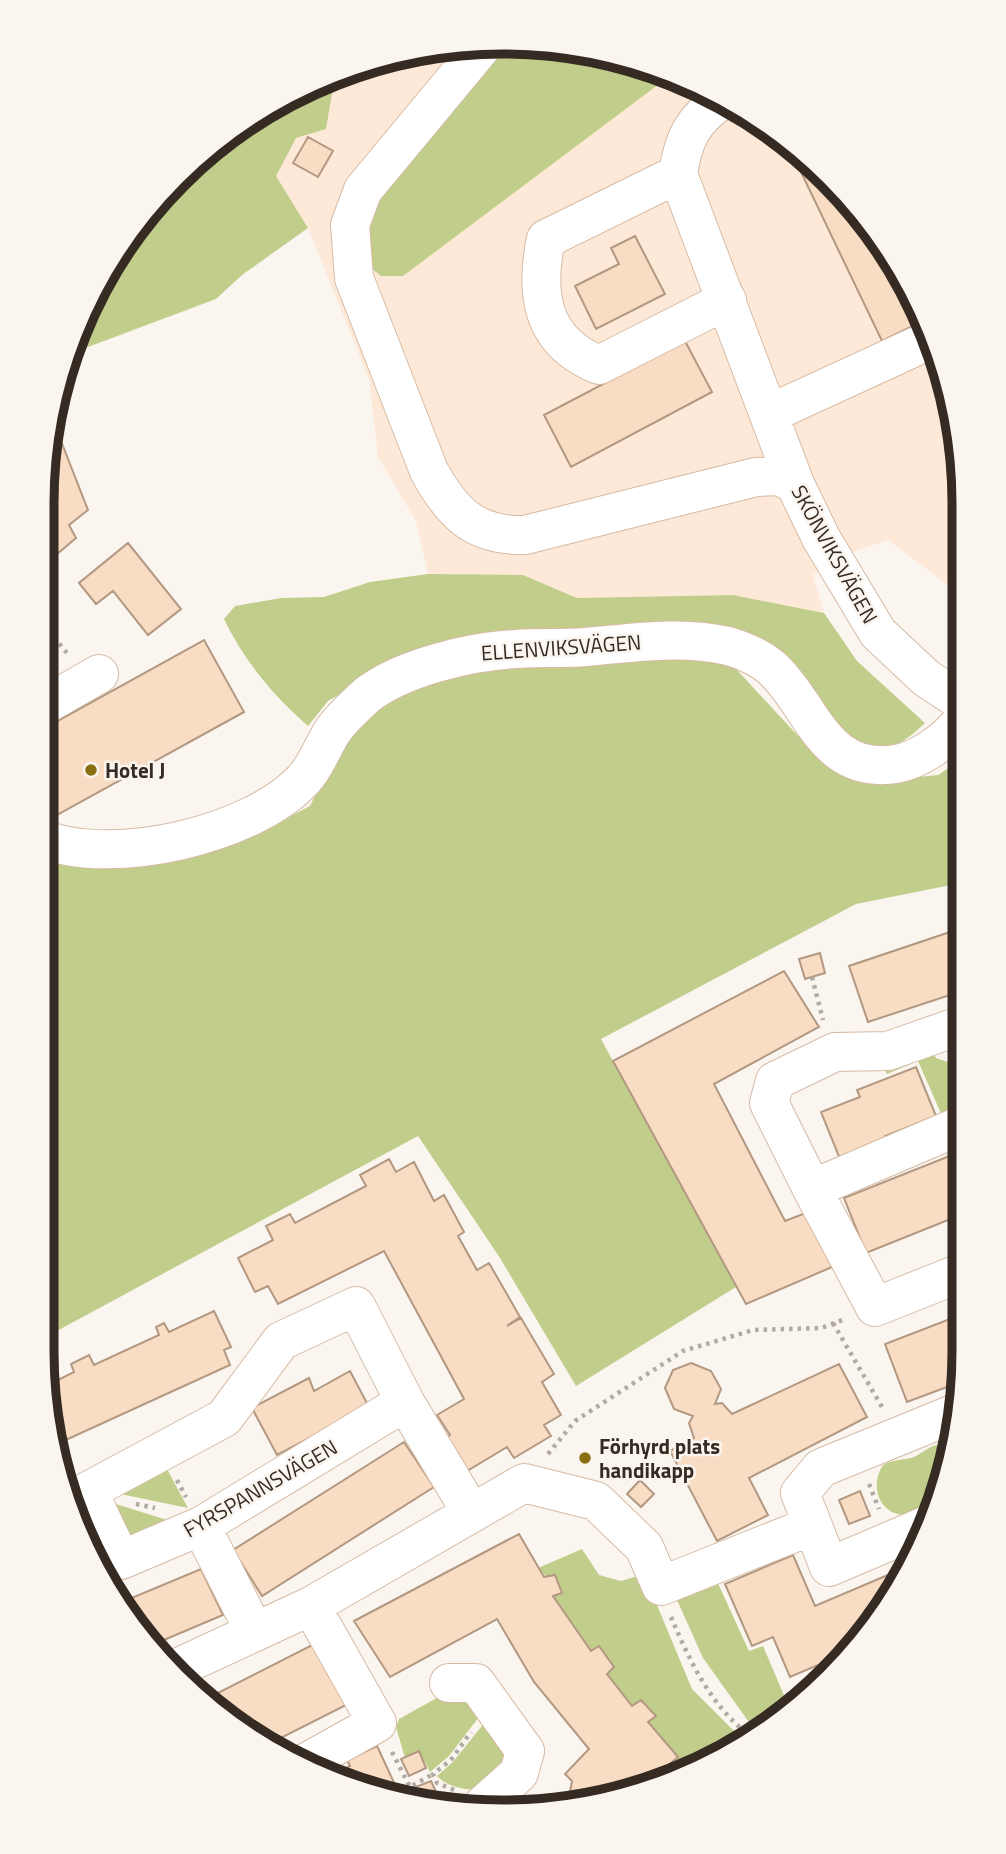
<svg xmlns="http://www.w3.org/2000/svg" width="1006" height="1854" viewBox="0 0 1006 1854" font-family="'Titillium Web',sans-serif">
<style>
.built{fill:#fee9d8}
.green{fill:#c1ce8b}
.building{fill:#f8dcc4;stroke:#b29881;stroke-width:2}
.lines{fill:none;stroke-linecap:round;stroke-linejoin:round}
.minor-casing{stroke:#d6bba4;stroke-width:40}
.path{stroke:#b2aaa4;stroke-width:4.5;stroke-dasharray:3.5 5;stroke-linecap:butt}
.minor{stroke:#fff;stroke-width:38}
.poi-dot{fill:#8a6f10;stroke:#fbf5f0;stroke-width:2.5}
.labels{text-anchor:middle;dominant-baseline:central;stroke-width:5;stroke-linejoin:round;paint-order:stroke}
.street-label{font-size:21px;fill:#352b22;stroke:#fbf5f0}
.poi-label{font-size:21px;font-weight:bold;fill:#352b22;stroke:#fbf5f0;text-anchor:start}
.rim{fill:none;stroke:#352b22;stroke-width:9}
</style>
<rect width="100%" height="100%" fill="#fbf5f0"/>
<path class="built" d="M472,43L563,46L651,66L733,104L829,177L887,247L939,354L960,443L961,595L888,540L850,553L813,575L824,613L733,595L577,598L523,575L428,574L416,521L378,457L369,379L308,228L243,124L299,90L383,58Z"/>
<path class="green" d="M491,44C552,46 614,50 671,75L403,276H381L364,262L361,241L400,153Z
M335,76L326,129L296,138L276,176L308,228L242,275L216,299L80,350L75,342C84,319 92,294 104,273C152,185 242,111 335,76Z
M428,574L523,575L577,598L733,595L824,613L857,661L925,723C902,745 891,750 860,748L724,631L358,684L328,701L308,726C273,695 244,661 224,619L235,606L281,598L324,597L370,582Z
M711,658L737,670L825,765L869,782L938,775L961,760V883L856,904L601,1039L736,1287L576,1386L500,1258L418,1136L42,1339L43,858L170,857L283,820L310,806L348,727L401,695L466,666Z
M927,1043L936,1058L962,1067V1110L943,1118L918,1061L887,1074L882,1064Z
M936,1445L952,1448L948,1471L934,1505C926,1509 916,1515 907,1515C879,1516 869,1485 883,1465C893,1460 900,1460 911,1458C919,1456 926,1448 936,1445Z
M161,1458L188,1508L106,1491Z
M100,1499L183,1525L125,1549Z
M582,1549L599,1575L621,1581L644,1574L692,1689L741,1738L680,1777L659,1782L663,1778L659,1773L678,1757L648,1722L655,1716L641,1700L632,1706L607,1674L614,1666L599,1646L591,1651L553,1596L562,1593L538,1568Z
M716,1579L749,1651L763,1646L786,1700L820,1682L807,1697L758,1728L751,1725L703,1658L673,1591Z
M451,1690L485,1709L449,1756L430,1772L419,1751L405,1758L396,1727L399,1719Z
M489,1717L509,1743L507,1767L483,1790C467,1790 448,1788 437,1776L453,1762Z"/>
<path class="building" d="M308,137L333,151L318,177L293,163Z
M789,147L829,177L887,247L923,321L882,341Z
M635,236L665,294L596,329L575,286L619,264L611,248Z
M685,341L712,392L571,467L544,415Z
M52,418L88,510L69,525L76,538L43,566V510L52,502L43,473Z
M128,543L181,609L148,635L113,591L96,604L79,583Z
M204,640L244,712L48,820L43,811V729Z
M962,928V991L868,1022L849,966Z
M820,953L825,973L805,979L799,959Z
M784,971L819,1027L714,1084L785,1221L816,1209L839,1264L746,1304L613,1061Z
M916,1067L936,1116L885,1136L888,1146L842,1164L821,1112L860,1097L857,1090Z
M962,1151L963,1214L866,1253L844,1198Z
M389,1159L396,1172L414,1162L434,1201L444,1195L464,1232L458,1236L477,1270L489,1263L520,1317L507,1326L521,1318L554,1374L542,1382L561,1415L544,1425L551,1436L514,1458L507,1447L457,1477L437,1443L450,1435L437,1415L464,1399L384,1251L278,1304L268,1286L255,1292L238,1258L273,1240L266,1226L290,1214L295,1223L366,1186L360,1175Z
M214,1311L231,1347L224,1350L230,1365L57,1444L48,1385L74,1372L71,1364L89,1355L94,1365L159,1335L156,1327L164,1323L169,1332Z
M963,1314V1381L907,1402L885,1344Z
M691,1363L711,1371L721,1389L715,1404L722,1403L732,1414L839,1364L867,1417L749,1478L768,1515L717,1541L670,1451L694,1438L689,1423L693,1416L674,1409L665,1388L673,1370Z
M350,1371L369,1407L277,1455L252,1408L309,1378L314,1391Z
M404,1442L434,1487L262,1596L233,1550Z
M640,1480L654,1494L641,1507L627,1494Z
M860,1491L870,1516L849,1524L839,1500Z
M519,1534L544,1577L555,1575L562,1593L553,1596L591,1651L599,1646L614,1667L607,1674L632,1706L641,1700L656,1716L648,1722L678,1757L659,1773L663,1778L659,1782L573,1802L569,1797L572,1781L565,1774L589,1749L534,1682L497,1619L390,1677L354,1621Z
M793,1555L815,1606L909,1566L902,1581L834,1665L832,1659L790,1677L773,1637L752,1646L725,1584Z
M201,1569L223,1615L152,1645L138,1632L122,1602Z
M318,1642L350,1703L269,1744L247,1735L208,1698Z
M377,1746L397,1789L382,1795L334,1774L350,1766L347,1760Z
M419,1751L426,1768L409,1776L401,1759Z
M431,1781L440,1801L418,1800L413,1788Z"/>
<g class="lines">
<g class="minor-casing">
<path id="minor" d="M485,43L363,190L350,225L354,278L429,471C452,513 474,536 525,535L756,477L779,476L795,484
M723,99C693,119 683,139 678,174L795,484L821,538L878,633L926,678L961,701
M678,174L546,239C534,295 542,342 599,365L727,300
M769,414L932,339
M43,706L99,674
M43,839C113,867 253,835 304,779C317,765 323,745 334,729C343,717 356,705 367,695C403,667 473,651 517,649C540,647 563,649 586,647C633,643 681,635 728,646C743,650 763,659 774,670C813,707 824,775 896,764C919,760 946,741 961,722
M962,1125L812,1189L875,1307L963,1272
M812,1189L769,1103L775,1081L835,1052L888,1051L962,1025
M356,1306L405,1402L201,1526L121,1560L88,1491L224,1418L281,1341Z
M405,1402L471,1512
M201,1526L254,1631
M925,1526L829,1567L800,1493L821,1468L958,1412
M177,1668L311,1606L524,1483L596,1501L644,1547L661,1586L811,1526
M449,1683H476L525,1751L519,1773L482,1806
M307,1762L377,1723L311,1606"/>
</g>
<path class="path" d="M92,301L102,289
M43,624L67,653
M812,977L823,1020
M833,1323L882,1407
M548,1454L575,1421L683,1351L753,1330L821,1328L845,1319
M177,1480L186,1497
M869,1484L879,1509
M136,1504L155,1508
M671,1617C689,1659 710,1705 748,1734
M392,1752L410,1787L433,1774
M410,1787L416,1800
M454,1790L437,1783L433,1774L451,1760L471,1732
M541,1797L549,1807
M401,1798L413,1792"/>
<use href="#minor" class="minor"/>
</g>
<g class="poi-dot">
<circle cx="91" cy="770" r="7"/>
<circle cx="585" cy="1458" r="7"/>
</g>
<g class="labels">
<g class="street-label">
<text transform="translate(835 554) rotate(61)">SKÖNVIKSVÄGEN</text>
<text transform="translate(561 647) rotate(-4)">ELLENVIKSVÄGEN</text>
<text transform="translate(260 1488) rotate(-30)">FYRSPANNSVÄGEN</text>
</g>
<g class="poi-label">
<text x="105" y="770">Hotel J</text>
<text x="599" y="1446">Förhyrd plats<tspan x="599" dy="24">handikapp</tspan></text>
</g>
</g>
<path d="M0 0H1006V1854H0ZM503 54H503A449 449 0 0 1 952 503V1351A449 449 0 0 1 503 1800H503A449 449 0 0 1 54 1351V503A449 449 0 0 1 503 54Z" fill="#fbf5f0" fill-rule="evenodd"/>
<path class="rim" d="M503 54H503A449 449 0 0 1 952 503V1351A449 449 0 0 1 503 1800H503A449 449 0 0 1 54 1351V503A449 449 0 0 1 503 54Z"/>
</svg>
